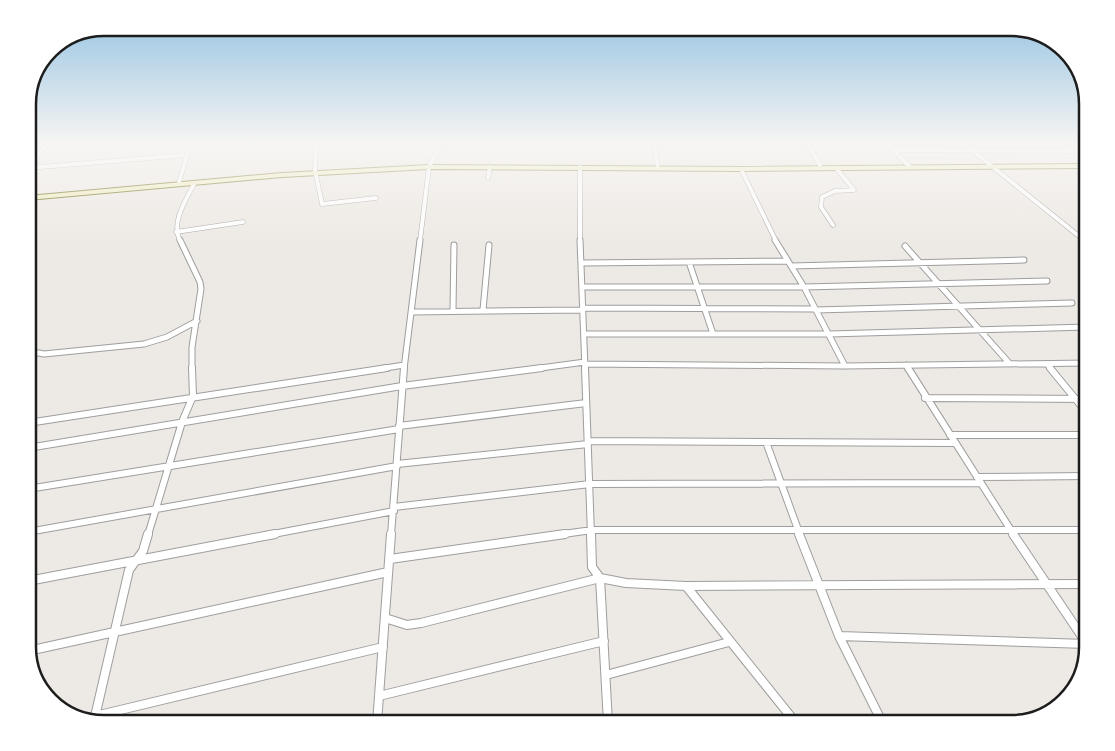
<svg xmlns="http://www.w3.org/2000/svg" width="1115" height="751" viewBox="0 0 1115 751" font-family="'PT Sans Narrow',sans-serif">
<style>
.lines{fill:none;stroke-linecap:round;stroke-linejoin:round}
.street-far3-casing{stroke:#9e9e9e;stroke-width:5}
.street-far2-casing{stroke:#9e9e9e;stroke-width:7}
.street-far1-casing{stroke:#9e9e9e;stroke-width:8}
.street-casing{stroke:#9e9e9e;stroke-width:10}
.secondary-casing{stroke:#686610;stroke-width:2}
.street-far3{stroke:#fff;stroke-width:4}
.street-far2{stroke:#fff;stroke-width:5}
.street-far1{stroke:#fff;stroke-width:6}
.street{stroke:#fff;stroke-width:8}
.secondary{fill:#f2eebd;fill-rule:evenodd}
.rim{fill:none;stroke:#1d1d1d;stroke-width:2.5}
</style>
<rect width="100%" height="100%" fill="#ede9e4"/>
<g class="lines">
<g class="street-far3-casing">
<path id="street-far3" d="M316,143L315,170L322,204L376,198
M654,143L658,168
M807,143L820,165
M886,143L910,167
M963,143L1085,241
M1059,143L1071,151
M28,146L65,143
M893,150L1087,151
M28,168L187,155
M28,169L47,144
M741,169L776,241
M488,178L490,167
M179,182L191,143
M833,225L821,207L822,197L835,191L854,190L836,168
M176,232L243,222
M180,241C171,222 185,202 194,184
M420,241L429,167L441,143
M580,241V167"/>
</g>
<g class="street-far2-casing">
<path id="street-far2" d="M180,240L200,282L201,289L192,347V369
M580,240L585,369
M775,240L804,287L845,366
M1083,240L1087,243
M905,246L1010,364
M689,262L713,334
M581,263L788,261
M791,266L1024,260
M582,287H804L1047,281
M583,308L815,309
M453,310L454,245
M483,310L489,245
M816,310L1072,303
M411,312L583,310
M584,334H829L1087,327
M28,351L44,354L144,344L167,337L197,321
M585,364L845,366L1087,363
M1047,364L1051,369
M906,365L908,369
M379,369L404,365
M404,369L420,240
M533,369L585,362"/>
</g>
<g class="street-far1-casing">
<path id="street-far1" d="M585,368L591,535
M908,368L1014,535
M1050,368L1087,413
M28,371V373
M925,398L1087,399
M28,423L387,368
M399,426L586,403
M950,435H1087
M588,441L954,443
M766,442L800,535
M28,448L402,386L542,368
M397,464L588,444
M977,477L1087,476
M28,489L399,429
M394,507L590,484L981,483
M28,532L397,466
M148,535L182,422L193,396L192,368
M268,535L394,511
M391,535L404,368
M556,535L592,530H1087"/>
</g>
<g class="street-casing">
<path id="street" d="M591,534L592,567L600,578L608,723
M799,534L839,636L1087,644
M1013,534L1087,644
M390,559L565,534
M28,581L275,534
M686,586L1087,584
M385,618L407,625L421,623L600,578L626,583L686,586L796,723
M839,636L881,720
M28,651L388,572
M606,675L729,642
M379,696L604,641
M87,718L383,647
M94,721L129,570L143,551L148,534
M377,723L391,534"/>
</g>
<g class="secondary-casing">
<path id="secondary" d="M1087,164V168L741,171L429,169L282,177L28,200V196L282,173L429,165L741,167Z"/>
</g>
<use href="#street-far3" class="street-far3"/>
<use href="#street-far2" class="street-far2"/>
<use href="#street-far1" class="street-far1"/>
<use href="#street" class="street"/>
<use href="#secondary" class="secondary"/>
</g>
<linearGradient id="sky" x2="0" y2="1"><stop stop-color="#8fc0e1"/><stop offset="0.58" stop-color="#f7f5f3"/><stop offset="1" stop-color="#f7f5f3" stop-opacity="0"/></linearGradient>
<rect width="1115" height="248" fill="url(#sky)"/>
<path d="M0 0H1115V751H0ZM104 36H1011A68 68 0 0 1 1079 104V647A68 68 0 0 1 1011 715H104A68 68 0 0 1 36 647V104A68 68 0 0 1 104 36Z" fill="#fff" fill-rule="evenodd"/>
<path class="rim" d="M104 36H1011A68 68 0 0 1 1079 104V647A68 68 0 0 1 1011 715H104A68 68 0 0 1 36 647V104A68 68 0 0 1 104 36Z"/>
</svg>
